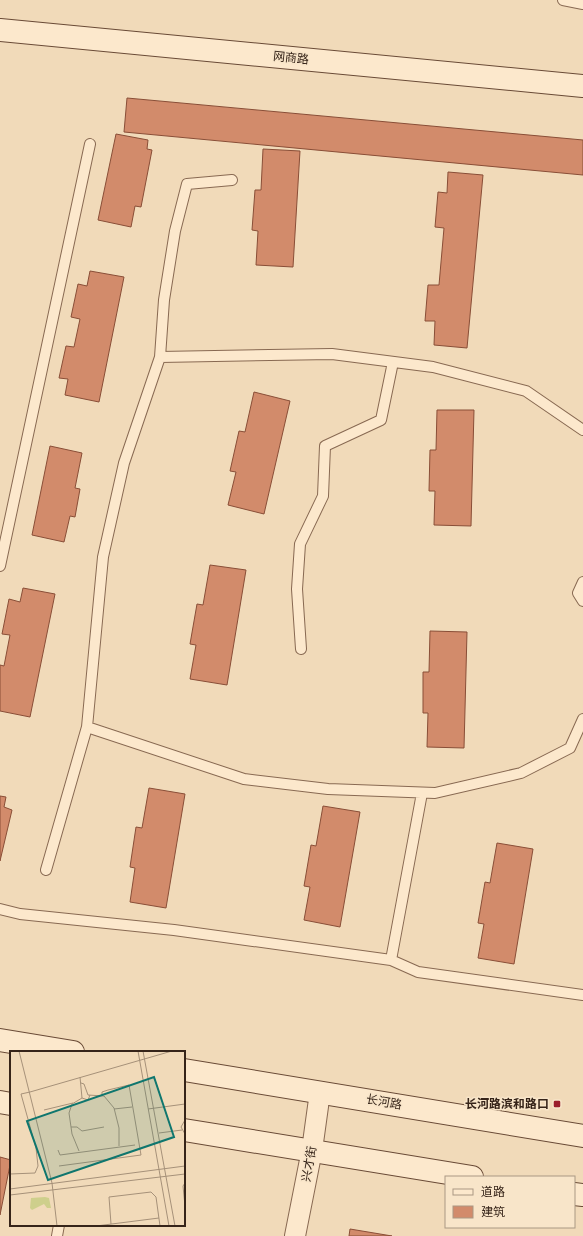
<svg xmlns="http://www.w3.org/2000/svg" width="583" height="1236" viewBox="0 0 583 1236" font-family="'Times New Roman','Noto Sans SC',serif">
<style>
.building{fill:#d28b6b;stroke:#894e37}
.lines{fill:none;stroke-linecap:round;stroke-linejoin:round}
.lane-casing{stroke:#886952;stroke-width:12}
.street-casing{stroke:#886952;stroke-width:22}
.secondary-casing{stroke:#694a36;stroke-width:24}
.lane{stroke:#fce8cc;stroke-width:10}
.street{stroke:#fce8cc;stroke-width:20}
.secondary{stroke:#fce8cc;stroke-width:22}
.poi-dot{fill:#9b1e2c;stroke:#f8e5c9;stroke-width:1.5}
.labels{text-anchor:middle;dominant-baseline:central;stroke-width:3;stroke-linejoin:round;paint-order:stroke}
.street-label{font-size:12px;fill:#362419;stroke:#f8e5c9}
.poi-label{font-size:12px;font-weight:bold;fill:#362419;stroke:#f8e5c9;text-anchor:end}
.inset-road{fill:none;stroke:#a69179;stroke-width:1}
.view{fill:#0f766e;fill-opacity:0.15;stroke:#0f766e;stroke-width:2}
.inset-edge{fill:none;stroke:#362419;stroke-width:2}
</style>
<rect width="100%" height="100%" fill="#f1dab9"/>
<path class="building" d="M127,98L583,140V175L124,132Z
M116,134L148,140L147,149L152,150L141,207L135,206L131,227L98,220Z
M263,149L300,151L293,267L256,265L258,231L252,230L255,190H261Z
M448,172L483,175L467,348L434,345L435,321H425L428,285H439L444,228L435,227L438,192L447,193Z
M90,271L124,277L99,402L65,395L68,379L59,378L66,346L74,347L80,319L71,317L78,284L87,286Z
M254,392L290,401L264,514L228,505L236,472L230,471L239,431L245,432Z
M437,410H474L471,526L434,525L435,491H429L430,450H436Z
M50,446L82,453L75,488L80,489L75,517L70,516L64,542L32,535Z
M210,565L246,570L227,685L190,679L196,645L190,644L197,604L203,605Z
M23,588L55,594L30,717L0,711V665L4,666L10,635L2,634L9,599L20,602Z
M430,631L467,632L464,748L427,747L428,713H423V672H429Z
M149,788L185,794L166,908L130,902L135,868L130,867L136,827L142,828Z
M0,796L6,797L4,807L12,810L0,861Z
M323,806L360,812L340,927L304,920L310,887L304,886L311,845L316,846Z
M497,843L533,849L514,964L478,958L484,924L478,923L485,882L490,883Z
M0,1157L11,1160L0,1215Z
M350,1229L392,1236H349Z"/>
<g class="lines">
<g class="lane-casing">
<path id="lane" d="M563,0L583,4
M160,357L332,354L433,367L526,391L583,430
M0,566L90,144
M583,582L578,593L583,601
M301,649L297,589L300,544L323,496L325,446L381,420L393,362
M87,727L244,779L328,789L435,793L521,773L570,748L583,719
M46,870L87,727L103,557L124,463L160,357L164,300L175,231L187,184L232,180
M0,909L20,914L174,930L391,960L418,972L583,995
M391,960L422,793
M57,1236L59,1225"/>
</g>
<g class="street-casing">
<path id="street" d="M295,1236L312,1150L320,1092"/>
</g>
<g class="secondary-casing">
<path id="secondary" d="M0,30L583,86
M0,1040L73,1052
M184,1070L583,1136
M0,1102L11,1104
M184,1130L472,1177
M574,1194L583,1195"/>
</g>
<use href="#lane" class="lane"/>
<use href="#street" class="street"/>
<use href="#secondary" class="secondary"/>
</g>
<rect class="poi-dot" x="553" y="1100" width="8" height="8" rx="2"/>
<g class="labels">
<g class="street-label">
<text transform="translate(291 58) rotate(6)">网商路</text>
<text transform="translate(384 1102) rotate(10)">长河路</text>
<text transform="translate(309 1164) rotate(-80)">兴才街</text>
</g>
<g class="poi-label">
<text x="549" y="1104">长河路滨和路口</text>
</g>
</g>
<g transform="translate(10 1051)">
<rect width="175" height="175" fill="#f1dab9"/>
<path d="M35,146L39,147L41,157H37L34,153L22,159L20,157L21,147Z" fill="#cecf8c"/>
<path class="inset-road" d="M9,0L42,132L47,175M128,0L159,175M133,0L165,175M70,26L72,47L78,49L80,44M71,32L74,33L78,44L94,45L104,57L109,77V95M20,41L162,0M104,58L122,56M138,58L175,53M34,59L63,52M175,69L171,76L175,83M61,76H67L72,80L94,76M149,82L172,79M48,99L50,104L125,94M69,100L62,83L59,62L62,53L72,47M49,115L131,104L119,34L98,39L92,41V44M0,123L25,122L28,115L26,97L11,43L20,41M175,132L173,135L175,155M0,138L175,115M0,144L175,123M101,173L99,146L141,141L146,146L150,175M86,175L149,167"/>
<path class="view" d="M144,26L164,86L38,129L17,70Z"/>
<rect width="175" height="175" class="inset-edge"/>
</g>
<rect x="445" y="1176" width="130" height="52" fill="#f8e5c9" stroke="#aa9883"/>
<rect x="453" y="1189" width="20" height="6" fill="#fce8cc" stroke="#aa9883"/>
<text x="481" y="1196" font-size="12" fill="#362419">道路</text>
<rect x="453" y="1206" width="20" height="12" fill="#d28b6b" stroke="#aa9883"/>
<text x="481" y="1216" font-size="12" fill="#362419">建筑</text>
</svg>
